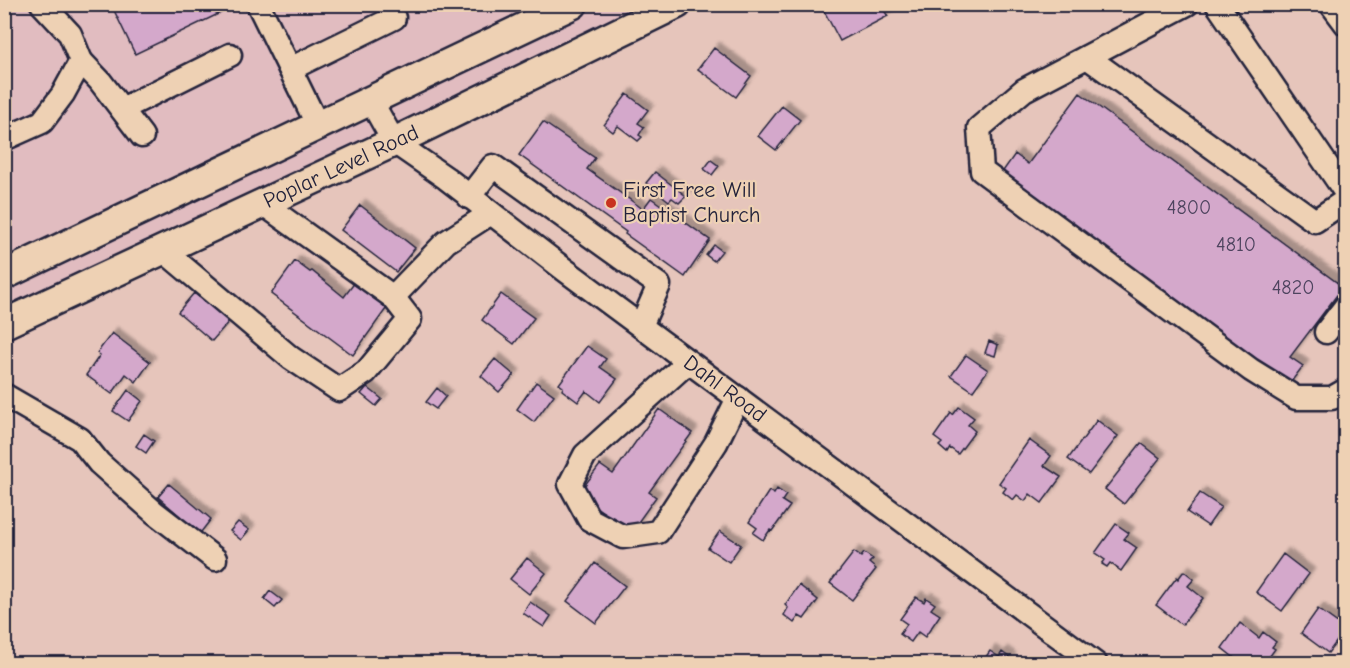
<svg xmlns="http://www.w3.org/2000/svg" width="1350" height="668" viewBox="0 0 1350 668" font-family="'Comic Neue',sans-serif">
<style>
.built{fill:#e1bcc0}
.building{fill:#d4a8cb;stroke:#22223b;stroke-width:1.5;filter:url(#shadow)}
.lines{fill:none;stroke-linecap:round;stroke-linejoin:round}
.minor-casing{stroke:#22223b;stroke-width:27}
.major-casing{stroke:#22223b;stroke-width:33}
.minor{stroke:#eed1b4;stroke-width:22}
.major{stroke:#eed1b4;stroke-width:28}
.poi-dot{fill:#c8321e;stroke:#eed1b4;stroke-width:2}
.labels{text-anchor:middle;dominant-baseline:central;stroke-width:4.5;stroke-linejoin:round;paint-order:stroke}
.number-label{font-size:20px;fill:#4e445f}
.street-label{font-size:22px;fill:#22223b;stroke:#eed1b4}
.poi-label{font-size:22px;fill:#22223b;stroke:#eed1b4;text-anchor:start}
</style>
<defs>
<filter id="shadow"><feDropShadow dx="5.5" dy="-5.5" stdDeviation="1.5" flood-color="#0004"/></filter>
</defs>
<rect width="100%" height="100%" fill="#e6c5bb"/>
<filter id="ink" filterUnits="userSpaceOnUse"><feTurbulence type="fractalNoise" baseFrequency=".0167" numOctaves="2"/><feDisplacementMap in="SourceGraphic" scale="12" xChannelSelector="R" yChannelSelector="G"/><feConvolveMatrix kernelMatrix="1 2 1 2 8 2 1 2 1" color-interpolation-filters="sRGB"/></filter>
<g filter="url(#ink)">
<path class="built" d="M5,5H677L5,324Z"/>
<path class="building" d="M111,4H235V6L135,54Z
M826,4H900L885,12L888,16L840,41L822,7Z
M714,48L751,76L736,97L698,69Z
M1080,93L1343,287L1290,357L1303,366L1288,386L1001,174L1015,154L1028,164Z
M627,94L648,110L638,123L644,127L639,135L642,137L638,141L618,126L613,132L604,125Z
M782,106L800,120L776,150L758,136Z
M543,122L595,158L587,169L643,209L651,198L710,240L685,277L625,234L626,232L519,155Z
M711,160L719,166L712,175L704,169Z
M655,172L686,196L679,203L672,198L669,201L646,183Z
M360,205L415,248L396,272L341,230Z
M714,245L722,251L714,261L706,255Z
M295,261L310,272L312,271L344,297L358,278L391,302L353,355L271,294Z
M194,293L199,297L200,295L230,320L212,341L178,312Z
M501,294L534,318L514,344L482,320Z
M112,333L150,362L136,382L126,374L112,394L86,375L100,355L97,353Z
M989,341L998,345L995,356L985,353Z
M587,346L606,359L600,367L617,379L600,402L586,391L578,402L562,390L563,387L559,384Z
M966,355L988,370L973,391L951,376Z
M495,359L514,375L499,392L481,376Z
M536,382L554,395L534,422L517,409Z
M367,387L382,399L376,406L361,394Z
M437,388L446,396L436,409L426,402Z
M128,390L142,401L128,421L113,411Z
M959,407L974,418L968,425L975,431L958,454L950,448L947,453L939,446L942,443L934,437L951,413L953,415Z
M659,409L692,433L649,492L656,497L631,532L578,494L600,465L613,474Z
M1097,420L1118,436L1089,474L1068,459Z
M144,434L154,441L146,453L136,446Z
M1029,440L1051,456L1044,466L1061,477L1042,503L1030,494L1025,501L1017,495L1013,500L1003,492L1006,488L999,483Z
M1141,443L1160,458L1124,504L1105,489Z
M169,484L211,519L198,536L177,519L180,516L158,497Z
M777,489L786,495L782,501L790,506L772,531L770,530L763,540L753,533L757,528L749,522L769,491L774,494Z
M1200,493L1221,507L1208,526L1187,512Z
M238,522L249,530L241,540L230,531Z
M1116,524L1129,533L1124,539L1137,548L1121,571L1110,563L1107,567L1102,564L1105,560L1095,553Z
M720,531L741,545L729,562L708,548Z
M854,552L861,557L864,553L873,559L869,563L876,569L852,600L830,583Z
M1283,554L1309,574L1282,611L1256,592Z
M527,558L546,573L529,594L510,579Z
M595,563L625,586L596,623L567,601Z
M1184,571L1194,579L1188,586L1203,598L1182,625L1156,605L1177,577L1178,579Z
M799,585L818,600L804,619L799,616L794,623L784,615L788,608L785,605Z
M270,591L282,600L275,608L264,599Z
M916,597L924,602L926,598L935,604L931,609L940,615L925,637L918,632L911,642L900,634L907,624L900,619Z
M530,602L551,616L544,627L523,613Z
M1318,609L1346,629L1328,653L1301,633Z
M1240,623L1259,638L1263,632L1276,642L1272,647L1275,649L1264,664H1242L1222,648Z
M990,651L999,657L1002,652L1010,658L1008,664H981Z"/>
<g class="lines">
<g class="minor-casing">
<g id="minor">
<path d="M42,4L70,34L81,61"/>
<path d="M258,4L318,126"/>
<path d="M1187,4L1024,90L979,128L982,171L1251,370L1296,398H1332L1346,390"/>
<path d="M1217,4L1346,193"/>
<path d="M1331,4L1346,24"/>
<path d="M1087,57L1315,221L1346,200"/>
<path d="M290,69L394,18"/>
<path id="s1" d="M371,101L394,142L446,178L565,270L1096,664"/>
<path d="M122,109L230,55"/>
<path d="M4,139L42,122L63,94L81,61L100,81L142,136"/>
<path d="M469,197L493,166L659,285L641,326"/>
<path d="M163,250L291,358L339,390L366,372L410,319L393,297L262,203"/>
<path d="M393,297L446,242L491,213"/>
<path d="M1326,332L1346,306"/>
<path d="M688,362L585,455L570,484L589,519L623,537L658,532L716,443L738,398"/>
<path d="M4,395L80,439L99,463L154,512L215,559"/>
</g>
</g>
<g class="major-casing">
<g id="major">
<path d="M4,275L573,4"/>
<path id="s2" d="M4,324L394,142L677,4"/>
</g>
</g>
<use href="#minor" class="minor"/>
<use href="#major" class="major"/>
</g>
</g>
<circle class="poi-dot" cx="611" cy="203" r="6"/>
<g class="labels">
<g class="number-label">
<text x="1189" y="207">4800</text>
<text x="1236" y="244">4810</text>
<text x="1293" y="287">4820</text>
</g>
<g class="street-label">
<text stroke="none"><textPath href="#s2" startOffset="372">Poplar Level Road</textPath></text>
<text stroke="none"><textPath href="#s1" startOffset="460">Dahl Road</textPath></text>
</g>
<g class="poi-label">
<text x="623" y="190">First Free Will<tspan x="623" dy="25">Baptist Church</tspan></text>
</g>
</g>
<rect width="1350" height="668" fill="none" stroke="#eed1b4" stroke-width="24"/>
<rect x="12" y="12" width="1326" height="644" fill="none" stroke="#22223b" stroke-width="2" filter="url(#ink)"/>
</svg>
